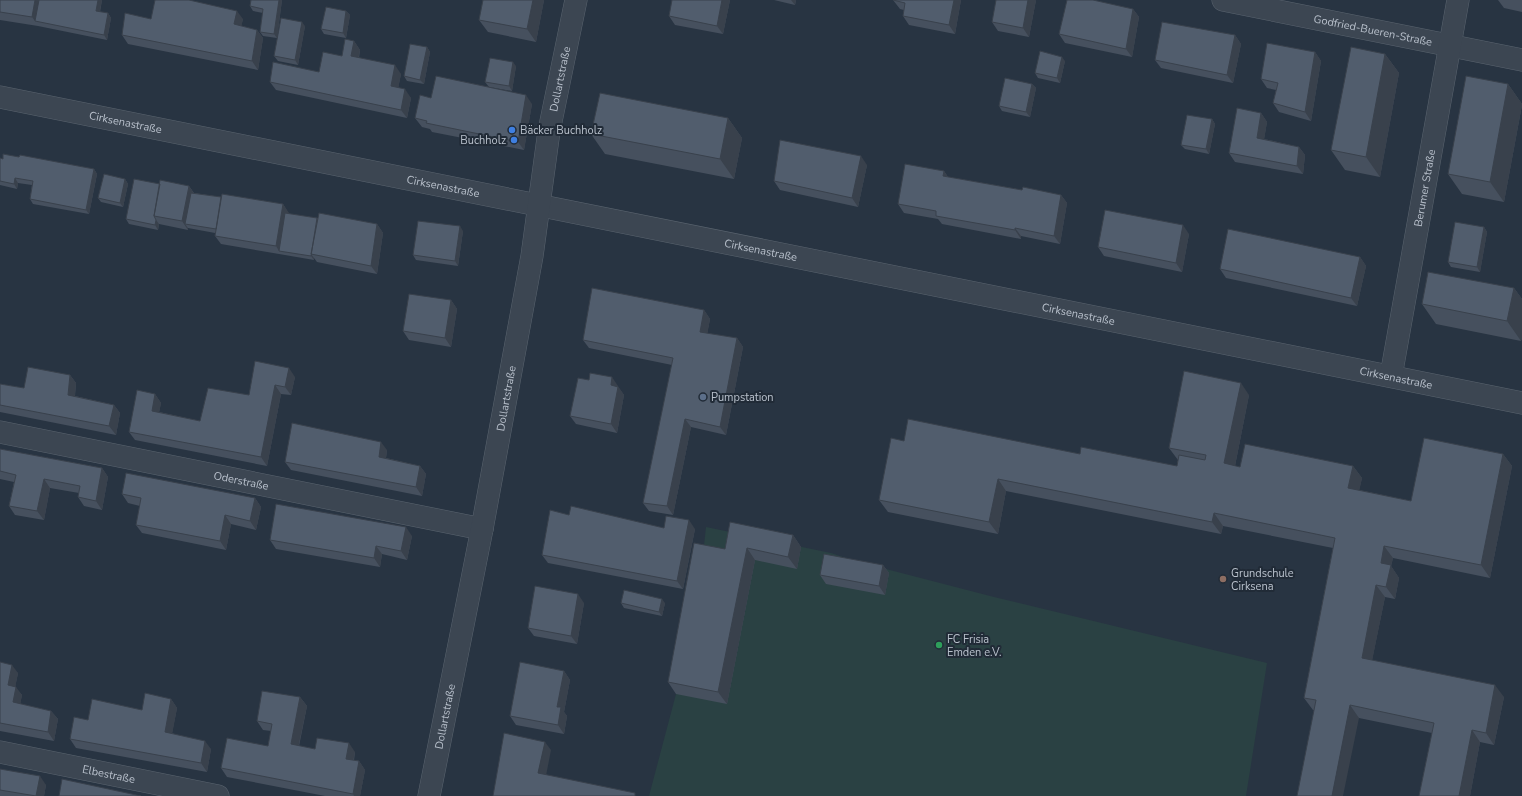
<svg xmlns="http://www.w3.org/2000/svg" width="1522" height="796" viewBox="0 0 1522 796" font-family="'Nunito Sans',sans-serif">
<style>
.green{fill:#2a4143}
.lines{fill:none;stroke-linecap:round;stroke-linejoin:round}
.street-casing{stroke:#5a646f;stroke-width:23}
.street{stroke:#3c4652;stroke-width:22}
.wall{fill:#46505e}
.shaded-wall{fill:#39414c}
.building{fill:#515d6d;stroke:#39414c}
.shop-dot{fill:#3f7fe0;stroke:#212b37;stroke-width:1.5}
.service-dot{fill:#5c6f8a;stroke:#212b37;stroke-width:1.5}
.education-dot{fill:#8d6e63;stroke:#212b37;stroke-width:1.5}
.leisure-dot{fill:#2e9e5b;stroke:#212b37;stroke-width:1.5}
.labels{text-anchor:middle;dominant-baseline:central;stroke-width:4;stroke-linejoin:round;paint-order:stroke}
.street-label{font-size:11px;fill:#b9c1cc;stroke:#212b37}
.poi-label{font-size:11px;fill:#b9c1cc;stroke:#212b37;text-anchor:start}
</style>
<rect width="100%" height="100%" fill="#283442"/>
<path class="green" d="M706,527L831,553L855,561L994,597L1267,663L1246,796H649L676,694L703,555Z"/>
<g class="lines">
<g class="street-casing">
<g id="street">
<path id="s1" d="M1223,0L1522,60"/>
<path id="s2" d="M0,97L1522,403"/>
<path id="s3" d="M1391,376L1458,0"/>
<path id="s4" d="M0,432L482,529"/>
<path id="s5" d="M0,752L218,796"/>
<path id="s6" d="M429,796L482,529L532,256L549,131L576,0"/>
</g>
</g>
<use href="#street" class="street"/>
</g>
<path class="wall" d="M0,0H102L100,12L108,13L111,18L107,40L38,26L0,20Z
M251,0H282L277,38L263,36L260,32L263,13L253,11L250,6Z
M544,0L536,42L488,32L479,20Z
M730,0L723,34L675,25L669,16Z
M774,0H796L795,5Z
M893,0H961L955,34L909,25L903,16L904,10L900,9Z
M1036,0L1029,37L998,31L992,22Z
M1498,0H1522V12L1504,8Z
M1133,9L1139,17L1132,57L1065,43L1059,34Z
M346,11L350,15L346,38L324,34L321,29Z
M151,19H243L241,26L257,30L263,38L258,70L128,44L122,35Z
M305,26L298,65L278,61L274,56Z
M1235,35L1241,44L1233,83L1161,68L1155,60Z
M354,41L360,50L359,58L401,74L398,88L411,98L407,118L276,90L270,82L319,72L342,56Z
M427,47L430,52L424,84L407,81L404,76Z
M1315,52L1321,61L1311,121L1279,112L1273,103L1276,90L1267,88L1261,79Z
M1385,54L1399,73L1380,177L1345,170L1331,150Z
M1065,61L1060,83L1038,78L1035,73Z
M516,66L512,91L489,87L485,82Z
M1032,84L1036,88L1030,117L1002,111L999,106Z
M1508,84L1522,104V105L1504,202L1462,194L1448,174Z
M431,98L532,104L524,150L432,132L430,129L422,127L415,118Z
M1261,113L1267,122L1264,139L1299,147L1305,155L1303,174L1235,162L1229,153Z
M728,118L742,138L734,179L605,154L591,134Z
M1212,119L1215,124L1209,154L1185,149L1181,145Z
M19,157L94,169L97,174L89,214L33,204L30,199L32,185L18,183L17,189L0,185V158L3,159Z
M867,165L858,207L780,190L774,181Z
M944,171L948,177L1022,190L1061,195L1067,203L1060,244L1021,236V239L942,224L938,219L904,213L898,204Z
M125,179L128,184L123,207L101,202L98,198Z
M160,184L189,186L194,193L221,197L283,204L289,214L317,218L377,224L383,233L377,274L317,262L314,258V260L221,244L215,236V233L188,228V230L159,224L158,230L129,224L126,219Z
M1484,227L1487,232L1480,272L1451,267L1448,262Z
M463,231L458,266L416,260L413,255Z
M1189,234L1182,272L1104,256L1098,247Z
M1360,257L1366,266L1357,306L1226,278L1220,269Z
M1514,288L1522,299V338L1521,341L1436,324L1422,304Z
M451,300L457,309L451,347L409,340L403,331Z
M704,310L710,319L707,334L737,338L743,347L726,435L691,427L673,515L649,511L643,503L672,365L589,348L583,340Z
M70,375L76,383L75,396L114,405L120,413L116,435L0,412V384L24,388Z
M295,377L291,395L281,394L267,466L135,440L129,432L155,394L161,403L159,412L200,421L249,395Z
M618,386V387L624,395L617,433L576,424L570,416Z
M1249,395L1235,466L1240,467L1353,466L1362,478L1359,490L1411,501L1503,454L1512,466L1490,578L1393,558L1391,566L1399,578L1395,599L1385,597L1372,660L1504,697L1494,745L1480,742L1470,796H1419L1432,733L1359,718L1313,710L1304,698L1333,548L1223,526L1221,534L1006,491L998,534L888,512L879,500L904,441L1080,454L1177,466L1178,460L1169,448Z
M0,449L102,468L108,477L102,510L84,506L78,497L79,493L50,488L44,520L15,515L9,506L14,482L0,479Z
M387,450L386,458L420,466L426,474L422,496L291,470L285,462Z
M122,494L255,498L261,507L256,530L231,524L226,550L142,533L136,525L140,506L128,503Z
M569,515L664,528L695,529L683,589L548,563L542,555Z
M793,535L801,547L797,569L755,560L727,704L676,694L668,682L725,549Z
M412,536L407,560L382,554L380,567L276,549L270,540Z
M883,565L889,573L885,595L826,584L820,575Z
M584,603L577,644L534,636L528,628Z
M621,603H665L662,616L624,608Z
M0,662L18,673L15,687L22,695L20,704L51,711L58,719L54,741L0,731Z
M564,671L570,680L564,712L567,716L564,734L516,725L510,716Z
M300,697L307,706L299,746L315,749L355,752L354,760L359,761L365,770L360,796H325L227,777L221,768L268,746L271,731L263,730L257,721Z
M171,699L177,708L172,733L211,749L207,772L76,748L70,739L88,720L142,710Z
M0,769L46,785L44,796H0Z"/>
<path class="shaded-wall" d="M35,0H42L35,21L32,17Z
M98,0H102L99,15L96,11Z
M279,0H282L277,38L274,34Z
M533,0H544L536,42L527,29Z
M722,0H730L723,34L717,26Z
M791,0H796L795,5Z
M954,0H961L955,34L949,25Z
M1028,0H1036L1029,37L1023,28Z
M1133,9L1139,17L1132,57L1126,49Z
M237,11L243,19L240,33L234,24Z
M346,11L350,15L346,38L343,33Z
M108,13L111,18L107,40L104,35Z
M302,22L305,26L298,65L295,60Z
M257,30L263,38L258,70L252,61Z
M1235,35L1241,44L1233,83L1227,75Z
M354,41L360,50L357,65L351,56Z
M427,47L430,52L424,84L420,80Z
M1315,52L1321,61L1311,121L1305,112Z
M1385,54L1399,73L1380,177L1366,157Z
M1062,57L1065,61L1060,83L1057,78Z
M513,62L516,66L512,91L509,86Z
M395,65L401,74L397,95L391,86Z
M1032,84L1036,88L1030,117L1026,112Z
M1508,84L1522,104V105L1504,202L1490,182Z
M405,89L411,98L407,118L401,110Z
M526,95L532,104L524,150L518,142Z
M1261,113L1267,122L1263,146L1257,138Z
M728,118L742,138L734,179L720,159Z
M1212,119L1215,124L1209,154L1206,149Z
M1299,147L1305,155L1303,174L1297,166Z
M861,156L867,165L858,207L852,198Z
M94,169L97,174L89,214L86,210Z
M944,171L950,180L943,176Z
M15,178L18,183L17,189L14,184Z
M125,179L128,184L123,207L120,203Z
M189,186L195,195L185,224L188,228V230L182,221Z
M1061,195L1067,203L1060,244L1054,236Z
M283,204L289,213L283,251H279L276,246Z
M156,220L159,224L158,230L155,225Z
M377,224L383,233L377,274L371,266Z
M1183,225L1189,234L1182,272L1176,263Z
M460,226L463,231L458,266L455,261Z
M1484,227L1487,232L1480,272L1477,267Z
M1015,228L1021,236V239L1015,230Z
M311,254L314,258V260L311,256Z
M1360,257L1366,266L1357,306L1351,298Z
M1514,288L1522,299V338L1521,341L1507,321Z
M451,300L457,309L451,347L445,338Z
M704,310L710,319L706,341L700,332Z
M737,338L743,347L726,435L720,427Z
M289,368L295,377L291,395L285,387Z
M70,375L76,383L74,404L68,395Z
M612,377L624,395L617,433L611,424V385Z
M1241,383L1249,395L1233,476L1224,463Z
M275,385L281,394L267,466L261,457Z
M155,394L161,403L158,419L152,411Z
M114,405L120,413L116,435L109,426Z
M685,419L691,427L673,515L667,506Z
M381,442L387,450L385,466L379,457Z
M1503,454L1512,466L1490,578L1481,565Z
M420,466L426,474L422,496L416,487Z
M1353,466L1362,478L1357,501L1348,488Z
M102,468L108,477L102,510L96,501Z
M44,479L50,488L44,520L37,511Z
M998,479L1006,491L998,534L989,522Z
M255,498L261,507L256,530L250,521Z
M1214,513L1223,526L1221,534L1212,522Z
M225,515L231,524L226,550L220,541Z
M689,520L695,529L683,589L677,581Z
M406,527L412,536L407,560L401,551Z
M793,535L801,547L797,569L788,557Z
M376,546L382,554L380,567L374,558Z
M1384,546L1393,558L1391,566L1399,578L1395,599L1386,587L1381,563Z
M747,548L755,560L727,704L718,692Z
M883,565L889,573L885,595L879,586Z
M1376,585L1385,597L1370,671L1362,658Z
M578,594L584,603L577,644L571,636Z
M662,599L665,603L662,616L659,612Z
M12,665L18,673L14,694L8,685Z
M564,671L570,680L564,712L567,716L564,734L558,725L557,707Z
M1495,685L1504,697L1494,745L1486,733Z
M16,687L22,695L19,711L13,702Z
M300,697L307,706L297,753L291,744Z
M171,699L177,708L171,740L165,732Z
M1350,705L1359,718L1343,796H1332Z
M51,711L58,719L54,741L48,732Z
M1472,730L1480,742L1470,796H1459Z
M205,741L211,749L207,772L201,763Z
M545,742L551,750L545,781L538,773Z
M349,743L355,752L352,767L346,759Z
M359,761L365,770L360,796H354L353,794Z
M40,776L46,785L44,796H36Z"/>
<path class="building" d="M0,0H35L32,17L0,12Z
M39,0H98L96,11L108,13L104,35L35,21Z
M155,0H189L237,11L234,24L257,30L252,61L122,35L125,13L151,19Z
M251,0H279L274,34L260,32L263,9L250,6Z
M483,0H533L527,29L479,20Z
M672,0H722L717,26L669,16Z
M893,0H954L949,25L903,16L905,3Z
M996,0H1028L1023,28L992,22Z
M1067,0H1093L1133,9L1126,49L1059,34Z
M326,7L346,11L343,33L321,29Z
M281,18L302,22L295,60L274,56Z
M1162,22L1235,35L1227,75L1155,60Z
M345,39L354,41L351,56L395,65L391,86L405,89L401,110L270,82L273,62L319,72L323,52L342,56Z
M1267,43L1315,52L1305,112L1273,103L1278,83L1261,79Z
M410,44L427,47L420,80L404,76Z
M1351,47L1385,54L1366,157L1331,150Z
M1040,51L1062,57L1057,78L1035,73Z
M490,58L513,62L509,86L485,82Z
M436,76L526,95L518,142L426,123L427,121L415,118L420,95L431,98Z
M1466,76L1508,84L1490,182L1448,174Z
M1005,78L1032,84L1026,112L999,106Z
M600,93L728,118L720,159L591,134Z
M1237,108L1261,113L1257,138L1299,147L1297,166L1229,153Z
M1187,115L1212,119L1206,149L1181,145Z
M780,140L861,156L852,198L774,181Z
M3,154L19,157L20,155L94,169L86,210L30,199L33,181L15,178L14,184L0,181V158L3,159Z
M905,164L944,171L943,176L1022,190L1023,187L1061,195L1054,236L1015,228V230L936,216V211L898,204Z
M104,174L125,179L120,203L98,198Z
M134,179L160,184L154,216L156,220L155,225L126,219Z
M160,180L189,186L182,221L154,216Z
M191,193L221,197L216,229L185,224Z
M222,194L283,204L276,246L215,236Z
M1105,210L1183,225L1176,263L1098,247Z
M285,213L317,218L311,256L279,251Z
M319,213L377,224L371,266L311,254Z
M418,221L460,226L455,261L413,255Z
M1455,222L1484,227L1477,267L1448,262Z
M1228,229L1360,257L1351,298L1220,269Z
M1428,272L1514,288L1507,321L1422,304Z
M592,288L704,310L700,332L737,338L720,427L685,419L667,506L643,503L673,358L583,340Z
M409,294L451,300L445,338L403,331Z
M255,361L289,368L285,387L275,385L261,457L129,432L137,390L155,394L152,411L200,421L208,388L249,395Z
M28,367L70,375L68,395L114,405L109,426L0,405V384L24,388Z
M1184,371L1241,383L1224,463L1240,467L1245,444L1353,466L1348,488L1411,501L1424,438L1503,454L1481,565L1384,546L1381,563L1391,565L1386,587L1376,585L1362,658L1495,685L1486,733L1472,730L1459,796H1419L1434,723L1350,705L1332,796H1297L1316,700L1304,698L1335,538L1214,513L1212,522L998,479L989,522L879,500L891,438L904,441L908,419L1080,454L1081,447L1177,466L1179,455L1205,460L1206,455L1169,448Z
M590,373L612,377L611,385L618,387L611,424L570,416L578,378L589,380Z
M292,423L381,442L379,457L420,466L416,487L285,462Z
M0,449L102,468L96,501L78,497L80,486L44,479L37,511L9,506L16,475L0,471Z
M126,473L255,498L250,521L225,515L220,541L136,525L141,498L122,494Z
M276,504L406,527L401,551L376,546L374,558L270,540Z
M571,506L664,528L666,516L689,520L677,581L542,555L550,510L569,515Z
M730,522L793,535L788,557L747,548L718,692L668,682L694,543L725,549Z
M824,554L883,565L879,586L820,575Z
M535,586L578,594L571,636L528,628Z
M624,590L662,599L659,612L621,603Z
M0,662L12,665L8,685L16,687L13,702L51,711L48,732L0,723Z
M520,662L564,671L557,707H561L558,725L510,716Z
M262,691L300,697L291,744L315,749L317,738L349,743L346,759L359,761L353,794L221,768L227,738L268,746L272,724L257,721Z
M145,693L171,699L165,732L205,741L201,763L70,739L74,717L88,720L92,699L142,710Z
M504,733L545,742L538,773L635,793V796H493Z
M0,769L40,776L36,796L0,790Z
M62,779L141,796H59Z"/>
<g class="shop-dot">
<circle cx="512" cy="130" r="4"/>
<circle cx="514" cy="140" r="4"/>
</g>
<circle class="service-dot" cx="703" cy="397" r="4"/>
<circle class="education-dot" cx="1223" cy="579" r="4"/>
<circle class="leisure-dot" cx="939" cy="645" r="4"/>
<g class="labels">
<g class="street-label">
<text stroke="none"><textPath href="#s1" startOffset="153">Godfried-Bueren-Straße</textPath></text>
<text stroke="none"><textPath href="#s6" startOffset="729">Dollartstraße</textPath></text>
<text stroke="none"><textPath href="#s2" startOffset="128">Cirksenastraße</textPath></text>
<text stroke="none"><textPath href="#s2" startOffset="452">Cirksenastraße</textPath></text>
<text stroke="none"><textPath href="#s3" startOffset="191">Berumer Straße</textPath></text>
<text stroke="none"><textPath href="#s2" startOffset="776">Cirksenastraße</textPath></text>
<text stroke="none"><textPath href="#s2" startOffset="1100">Cirksenastraße</textPath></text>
<text stroke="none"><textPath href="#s2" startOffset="1424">Cirksenastraße</textPath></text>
<text stroke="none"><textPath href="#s6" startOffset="405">Dollartstraße</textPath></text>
<text stroke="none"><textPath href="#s4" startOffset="246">Oderstraße</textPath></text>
<text stroke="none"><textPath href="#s6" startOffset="81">Dollartstraße</textPath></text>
<text stroke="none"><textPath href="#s5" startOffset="111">Elbestraße</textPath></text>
</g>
<g class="poi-label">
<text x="520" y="130">Bäcker Buchholz</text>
<text x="506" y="140" text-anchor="end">Buchholz</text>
<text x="711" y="397">Pumpstation</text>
<text x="1231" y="573">Grundschule<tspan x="1231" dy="13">Cirksena</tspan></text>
<text x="947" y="639">FC Frisia<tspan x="947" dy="13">Emden e.V.</tspan></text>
</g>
</g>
</svg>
